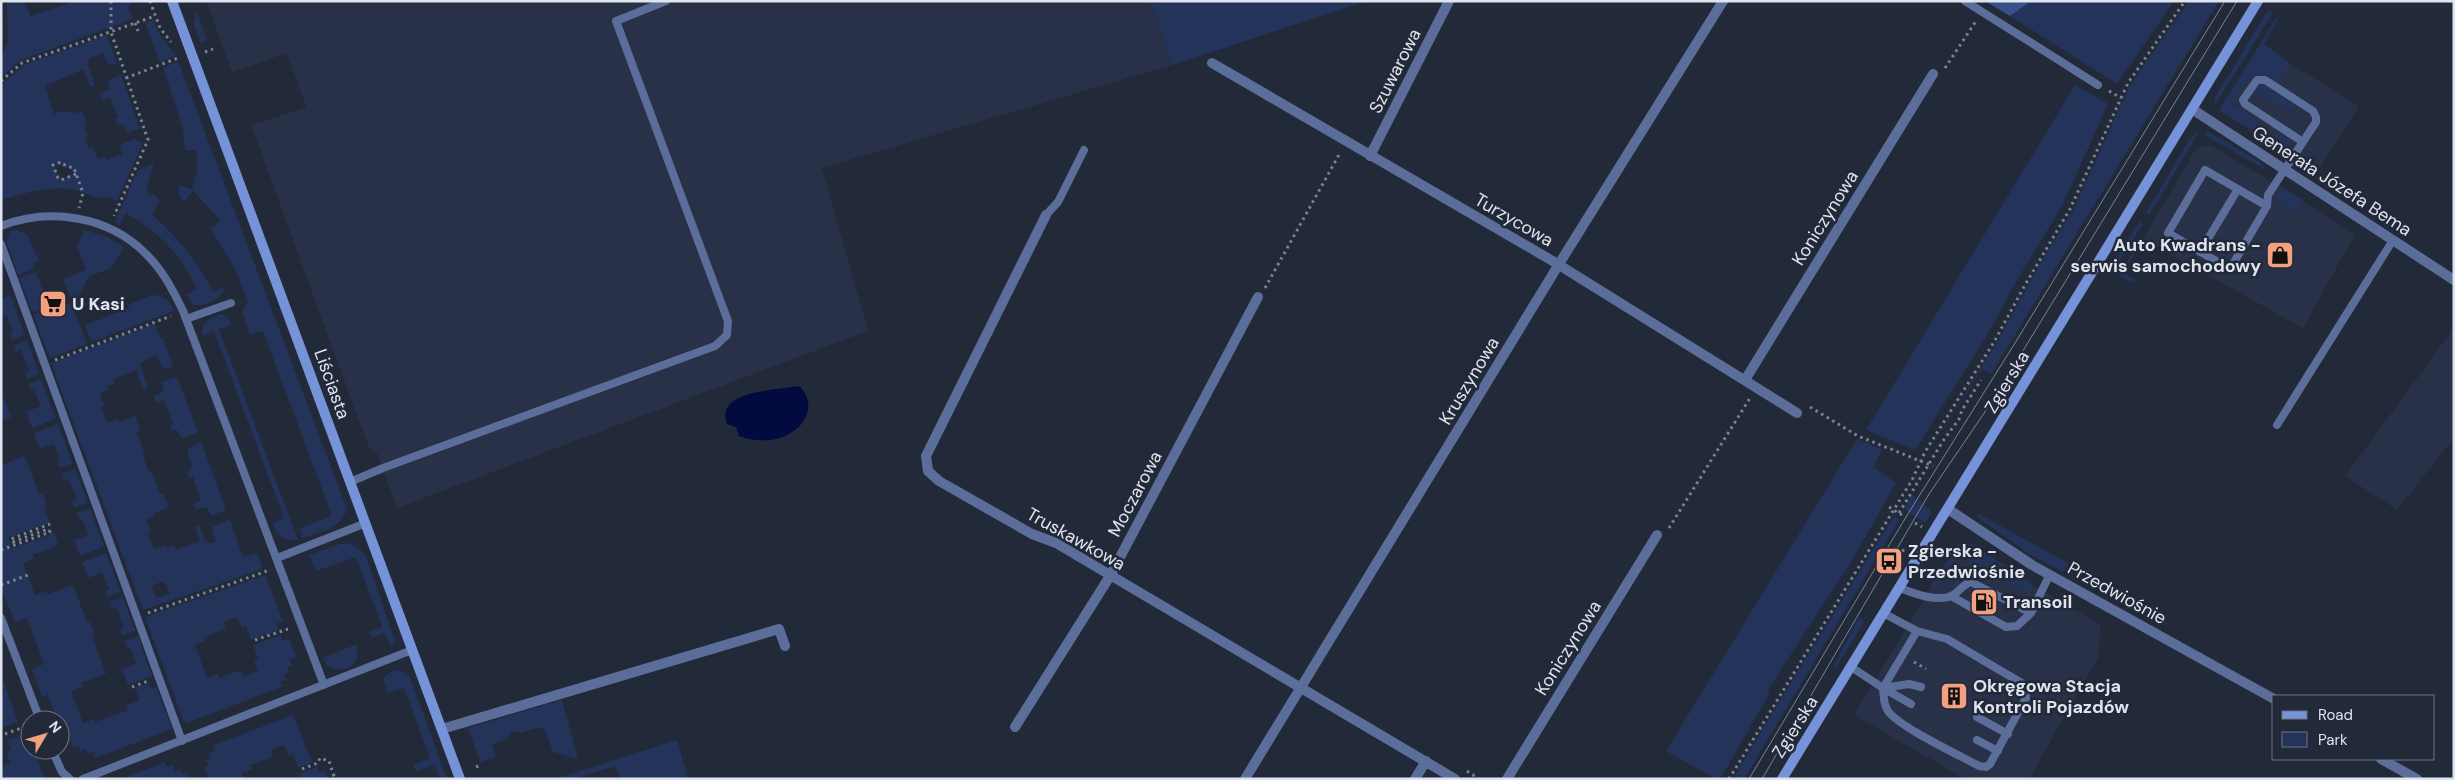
<svg xmlns="http://www.w3.org/2000/svg" width="2455" height="780" viewBox="0 0 2455 780" font-family="'DM Sans',sans-serif">
<style>
.built{fill:#283147}
.green{fill:#243359;fill-rule:evenodd}
.forest{fill:#39508b}
.water{fill:#030a40}
.lines{fill:none;stroke-linecap:round;stroke-linejoin:round}
.path{stroke:#7c828f;stroke-width:3;stroke-dasharray:2.5 4;stroke-linecap:butt}
.lane{stroke:#5b6d99;stroke-width:8}
.street{stroke:#5b6d99;stroke-width:10}
.secondary{stroke:#7693d9;stroke-width:10}
.tram{stroke:#7d8390;stroke-width:1}
.labels{text-anchor:middle;dominant-baseline:central;stroke-width:5;stroke-linejoin:round;paint-order:stroke}
.street-label{font-size:18px;fill:#dfe4ef;stroke:#222938}
.poi-label{font-size:18px;font-weight:bold;fill:#dfe4ef;stroke:#222938;text-anchor:start}
</style>
<rect width="100%" height="100%" fill="#222938"/>
<path class="built" d="M206,1H1150L1172,65L822,168L868,331L397,508L377,453L369,448L251,125L306,107L287,53L232,72Z
M2260,45L2359,106L2318,171L2219,110Z
M2211,145L2355,234L2303,328L2143,239L2197,147Z
M2454,328V438L2397,510L2345,476Z
M1958,543L2100,624L2099,656L2029,779H1965L1854,715Z"/>
<path class="green" d="M7,1H24L31,16L75,1H139L130,4L129,8L133,19L21,60L1,78V56L8,42Z
M1150,1H1367L1172,65Z
M2031,1H2174L2117,84L2010,16Z
M2189,1H2219L1991,374L1982,369L1927,454L1996,344L2042,260L2073,210L2130,85Z
M196,10L207,40L200,43L194,24Z
M2268,10L2273,13L2215,105L2214,99Z
M2276,18L2278,20L2264,44L2290,63L2278,82C2251,65 2245,83 2232,105C2237,108 2246,111 2250,115C2258,123 2268,135 2281,134L2289,139L2290,146L2286,152L2219,110Z
M154,20L158,32L176,56L160,62L145,23Z
M107,35L117,64L108,65L103,52L95,58V56L90,58L87,63L95,85L90,87L84,69L45,86L54,114L63,111L65,113L72,111L74,114L82,111L87,126L84,127L88,136L85,138L88,148L93,147L98,159L105,157L107,160L122,154L119,145L135,139L143,143L117,201L109,197C98,201 86,193 75,190C50,185 25,193 1,200V85L24,65ZM61,164L66,169L70,167L74,173L62,179L59,177L55,166Z
M178,61L347,509C341,529 321,532 303,538L300,528L332,516L263,331L250,335L242,311L248,302L233,265L211,229L220,220L193,191L184,202L178,194L179,185L192,189L197,170V150H185L183,129L163,68Z
M121,75L140,128L128,133L123,124L117,125L115,119L118,117L110,98L102,101L100,94L110,89L108,80Z
M2075,85L2108,104L2062,206L2017,280L1986,337L1915,450L1866,430Z
M2259,86H2265L2295,105L2290,113L2256,92Z
M2200,131L2149,215L2146,213L2190,138Z
M2207,131L2259,161L2267,171L2205,135Z
M154,163L146,191L158,197L159,202L153,215C178,238 198,262 213,292L225,287C222,299 205,307 193,305L186,295L197,289C181,255 158,231 126,213L120,225L115,222L137,171Z
M2282,187L2304,200L2296,213C2286,208 2267,198 2282,187Z
M2139,222L2143,224L2113,272L2109,270Z
M16,230L27,234L39,261L33,264L34,268L18,275L6,241L10,231Z
M84,230L105,236L124,247L110,269L89,276L73,308L87,344L50,358L33,315L72,302L63,279L86,270L77,246Z
M2135,248L2137,250L2123,272L2136,280L2133,282L2119,276Z
M36,272L49,306L32,312L19,278Z
M152,295C164,295 169,300 174,311L91,342L85,325L129,308L128,305Z
M11,296L25,335L12,340L10,334L13,332L7,316L1,318V299Z
M220,314L226,316L232,324L219,329L298,540C284,542 277,535 272,523L284,518L214,331L202,336C202,322 208,319 220,314Z
M155,324L160,338H163L173,367L163,369L156,355L140,363L148,388L143,389L136,370L113,379L114,384L107,387L108,390L100,393L105,406L101,407L107,423L118,419L120,422L135,416L141,431L137,432L145,454L143,455L149,473L152,472L160,494L163,493L169,507L154,513V517L146,519L151,532L148,534L154,549L165,545L166,548L174,546L176,550L200,541L195,526L199,525L205,540L209,543L216,541L212,530L213,526L230,520L243,557L257,553L263,569L143,610L51,363ZM161,582L166,584L170,593L157,598L151,586Z
M27,340L39,374L27,379L25,373L29,371L21,350L16,352L14,345Z
M177,377L198,432L182,439L177,430L172,431L170,425L173,424L164,400L156,403L153,397L164,391L161,382Z
M41,379L56,419L32,428L26,412L41,406L34,390L31,391L29,384Z
M1,391L11,417L1,421Z
M58,424L73,464L60,468L57,462L60,460L54,444L40,449L34,433Z
M1857,439L1882,449L1874,467L1896,483L1851,562L1767,691L1770,693L1720,779H1710L1711,776L1666,751Z
M201,441L226,510L211,516L208,509L204,507L196,510L193,504L201,501L193,477L189,478L187,472L191,470L192,466L187,449Z
M25,456L39,494L43,493L47,506L44,507L50,523L9,537L11,545L9,546L11,549L54,533L58,545L33,555L34,558L23,563L35,595L46,591L48,594L73,585L87,622H90L95,635L92,636L106,674L81,683L82,687L71,691L83,723L94,719L95,722L128,710L126,705L139,701L135,688L149,683L151,689L156,687L172,729L95,758L92,752L88,754L85,749L80,751L78,746L73,747L71,743L65,745L60,730V720H57L48,695L42,697L32,669L44,664L27,618L15,622L1,588V465Z
M75,469L88,503L74,508L72,501L77,499L69,479L64,480L62,473Z
M1912,495L1930,509L1931,514L1925,523L1904,509Z
M90,508L104,547L80,556L74,540L88,535L82,519H79L76,513Z
M1979,514L2070,564L2062,572L2028,553L1976,516Z
M1894,516L1899,520L1744,779H1733C1785,690 1840,604 1894,516Z
M1961,541L1975,545L2032,584L2029,594L1958,554L1942,583L1930,587Z
M349,543L361,550L366,556L394,638V644L391,647L384,633L372,638L369,632L382,627L356,557L316,571L309,555L340,544Z
M106,553L121,592L108,597L105,591L109,589L102,572L88,578L82,562Z
M265,575L283,621L276,624L278,630L251,640L246,626L242,627L237,617L224,622L226,629L204,637L205,641L195,645L207,678L217,674L219,678L241,670L244,676L258,671L254,661L258,659L253,645L281,635L282,641L289,639L296,657L290,660L292,665L287,667L289,672L284,675L286,680L280,682L282,687L187,723L183,720L145,617Z
M122,597L136,631L122,636L120,630L124,628L117,607L112,609L110,602Z
M1859,617L1865,621L1836,668L1834,665Z
M138,636L152,676L128,685L122,669L136,664L130,647L127,648L124,641Z
M357,644V658C352,671 341,671 329,667L322,658Z
M395,670L403,671L410,677L447,779H440L434,765L416,772L413,765L430,758L404,688L388,693L383,680L386,675Z
M1,674L18,722L2,728L1,725Z
M562,700L578,759L553,752L546,732L540,727L521,733L518,731L511,733L507,739L492,744L496,757L480,762L468,728Z
M293,715L312,762L298,768L293,754L289,756L284,745L271,750L273,757L250,765L252,769L241,773L244,779H208L204,767L208,766L206,759L211,758L209,753L215,751L213,745Z
M22,735L29,737L30,750H34L44,779H1V766L10,763L7,752L11,750L7,740Z
M677,740L688,779H620L616,766L573,779H555Z
M165,762L167,767L173,765L175,771L180,769L183,774L188,772L190,779H121Z
M317,767L319,773L325,770L328,779H302L300,773Z"/>
<path class="forest" d="M1985,1H2031L2010,16Z"/>
<path class="water" d="M799,386C816,401 808,424 789,434C776,442 754,442 739,436L736,427L727,424C714,390 779,390 799,386Z"/>
<g class="lines">
<path class="path" d="M111,1V32L148,140L114,216
M150,1L160,28L171,42
M135,23L138,31
M205,52L213,49
M1945,68L1976,21
M126,78L178,58
M1,81L22,63L155,16
M2109,91L2121,98
M76,174L61,180L58,178L53,165L61,162L66,166L74,168L83,193L79,208
M1265,288L1340,153
M55,360L171,316
M1810,407L1858,436L1933,466
M1889,507L1902,515
M1899,513L1943,441L1959,419L1962,410L1981,380
M1915,523L1922,527
M1669,528L1750,398
M1,550L50,532L48,529L13,542L11,539L50,524
M1890,574L1892,567L1904,549
M1,585L28,575
M148,613L267,571
M255,640L288,629
M1914,662L1926,669
M132,687L148,681
M5,734L24,727
M476,767L481,765
M302,769L318,763L320,758L329,761L335,779
M1467,771L1479,779
M1729,779L1912,480L1925,452L1994,342L2025,285L2070,209L2128,83L2185,1"/>
<path class="lane" d="M1965,1L2098,85
M2267,206L2205,170L2168,233L2230,269L2267,206L2268,195L2316,122V117L2313,111L2265,80H2257L2243,100L2245,104L2303,142
M1046,215L1058,202L1084,150
M1,226C49,207 108,216 145,253C162,269 173,290 183,311L324,685
M1,244L182,741
M2200,252L2238,189
M186,319L231,303
M2277,425L2393,240
M350,482L383,468L715,346L727,335L728,321L616,21L666,1
M277,558L366,523
M1900,588C1915,594 1936,602 1952,596C1959,592 1963,584 1971,582L2031,613L2050,574
M1951,596L2006,627L2017,626L2031,613
M1,618L40,720
M1851,667L1883,688L1917,631L1885,614
M1883,688C1884,696 1883,704 1888,711C1899,727 1959,755 1979,766L1986,767L1990,764L2026,698L2025,685L1947,639L1917,631
M1883,688L1909,684L1921,687
M1883,688L1911,704
M1977,717L2008,734
M1977,740L1998,751
M52,750L62,772L70,779
M83,779L412,650"/>
<path class="street" d="M1212,63L1551,260L1797,413
M2192,109L2454,280
M1370,156L1449,1
M1046,215L926,456L928,471L939,481L1032,534L1056,543L1455,779
M1745,380L1933,74
M1948,509L2032,565L2274,699
M1015,727L1110,576L1258,297
M442,729L779,629L785,646
M2381,759L2417,779
M1245,779L1559,264L1723,1
M1415,779L1426,761
M1507,779L1657,535"/>
<path class="secondary" d="M172,1L460,779
M1782,779L2258,1"/>
<path class="tram" d="M1749,779L1906,517L2015,343L2225,1
M1762,779L1929,494L1991,403L2237,1"/>
</g>
<defs>
<g id="shop-square" transform="scale(1.4375)"><rect x="-9" y="-9" width="18" height="18" rx="4" fill="#f2a07f" stroke="#222938"/><path d="M-5-2.5h2.3a2.7 3.5 0 0 1 5.4 0H5L5.5 6h-11ZM-1.5-2.5h3a1.5 2.3 0 0 0-3 0Z" fill="#111"/></g>
<g id="supermarket-square" transform="scale(1.4375)"><rect x="-9" y="-9" width="18" height="18" rx="4" fill="#f2a07f" stroke="#222938"/><path d="M-6-5.5h2.5l.6 2H6L4.5 2H-2.5L-4.4-4H-6ZM-1.5 3.2a1.3 1.3 0 1 0 .1 0ZM3 3.2a1.3 1.3 0 1 0 .1 0Z" fill="#111"/></g>
<g id="bus-square" transform="scale(1.4375)"><rect x="-9" y="-9" width="18" height="18" rx="4" fill="#f2a07f" stroke="#222938"/><path d="M-5-6H5V4H4V6H2V4H-2V6H-4V4H-5ZM-3.5-4V0h7V-4ZM-3.5 1.2v1.5H-2V1.2ZM2 1.2v1.5H3.5V1.2Z" fill="#111"/></g>
<g id="fuel-square" transform="scale(1.4375)"><rect x="-9" y="-9" width="18" height="18" rx="4" fill="#f2a07f" stroke="#222938"/><path d="M-5.5-6h7V0h2V4h1.3V-2.5L3-4.5l.8-.8L6-3V5H2.5V1h-1V6h-7ZM-4.2-4.7v3.2H.2V-4.7Z" fill="#111"/></g>
<g id="building-square" transform="scale(1.4375)"><rect x="-9" y="-9" width="18" height="18" rx="4" fill="#f2a07f" stroke="#222938"/><path d="M-4-6H4V6H1V3H-1V6H-4ZM-2.5-4.3h1.7v1.8h-1.7ZM.8-4.3h1.7v1.8H.8ZM-2.5-1h1.7V.8h-1.7ZM.8-1h1.7V.8H.8Z" fill="#111"/></g>
</defs>
<g fill-rule="evenodd">
<use href="#shop-square" x="2280" y="255"/>
<use href="#supermarket-square" x="53" y="304"/>
<use href="#bus-square" x="1889" y="561"/>
<use href="#fuel-square" x="1984" y="602"/>
<use href="#building-square" x="1954" y="696"/>
</g>
<g class="labels">
<g class="street-label">
<text transform="translate(1395 71) rotate(-63)">Szuwarowa</text>
<text transform="translate(2332 181) rotate(33)">Generała Józefa Bema</text>
<text transform="translate(1825 218) rotate(-58)">Koniczynowa</text>
<text transform="translate(1514 220) rotate(30)">Turzycowa</text>
<text transform="translate(1469 381) rotate(-59)">Kruszynowa</text>
<text transform="translate(2007 382) rotate(-59)">Zgierska</text>
<text transform="translate(332 384) rotate(70)">Liściasta</text>
<text transform="translate(1135 494) rotate(-62)">Moczarowa</text>
<text transform="translate(1076 539) rotate(29)">Truskawkowa</text>
<text transform="translate(2117 593) rotate(29)">Przedwiośnie</text>
<text transform="translate(1568 648) rotate(-58)">Koniczynowa</text>
<text transform="translate(1795 727) rotate(-58)">Zgierska</text>
</g>
<g class="poi-label">
<text x="2261" y="245" text-anchor="end">Auto Kwadrans -<tspan x="2261" dy="21">serwis samochodowy</tspan></text>
<text x="72" y="304">U Kasi</text>
<text x="1908" y="551">Zgierska -<tspan x="1908" dy="21">Przedwiośnie</tspan></text>
<text x="2003" y="602">Transoil</text>
<text x="1973" y="686">Okręgowa Stacja<tspan x="1973" dy="21">Kontroli Pojazdów</tspan></text>
</g>
</g>
<rect width="2455" height="780" fill="none" stroke="#dfe4ef" stroke-width="5"/>
<rect x="2272" y="695" width="162" height="65" fill="#222938" stroke="#6e7481"/>
<rect x="2282" y="711" width="25" height="8" fill="#7693d9" stroke="#6e7481"/>
<text x="2318" y="720" font-size="15" fill="#dfe4ef">Road</text>
<rect x="2282" y="732" width="25" height="15" fill="#243359" stroke="#6e7481"/>
<text x="2318" y="745" font-size="15" fill="#dfe4ef">Park</text>
<g transform="translate(45 735) rotate(52)"><circle r="24" fill="#222938" stroke="#6e7481"/>
<path d="M0-4L9 19L0 12L-9 19Z" fill="#f2a07f"/>
<text y="-8" font-size="14" font-weight="bold" text-anchor="middle" fill="#dfe4ef">N</text>
</g>
</svg>
